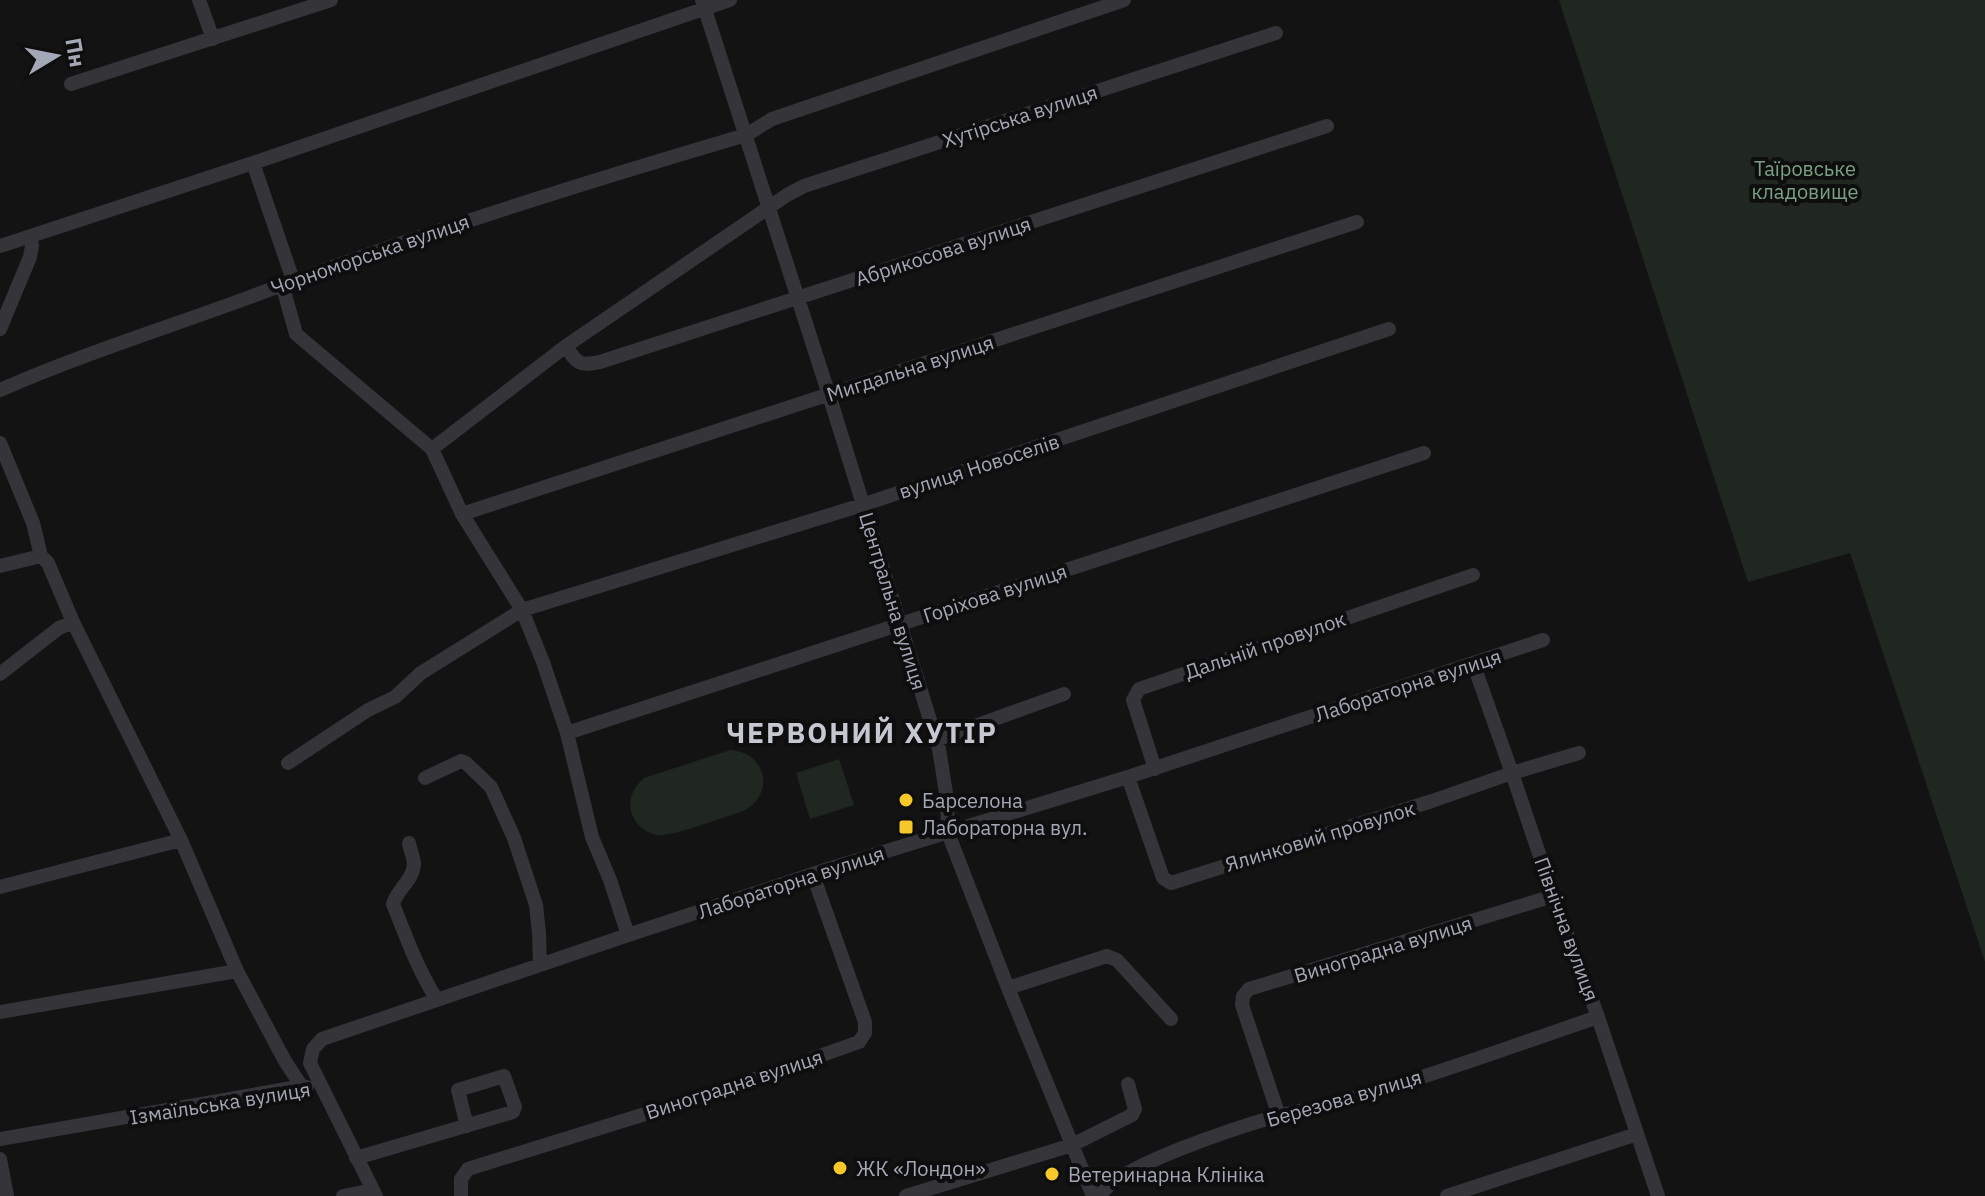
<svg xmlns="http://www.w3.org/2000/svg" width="1985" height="1196" viewBox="0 0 1985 1196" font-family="'IBM Plex Sans',sans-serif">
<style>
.green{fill:#1f2720}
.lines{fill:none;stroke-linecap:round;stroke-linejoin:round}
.minor{stroke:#343439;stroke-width:14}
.poi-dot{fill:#f6c829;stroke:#0e0e0f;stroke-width:3}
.labels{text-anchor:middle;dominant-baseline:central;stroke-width:8;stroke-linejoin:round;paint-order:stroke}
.street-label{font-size:20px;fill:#a4a7b5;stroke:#0e0e0f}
.park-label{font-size:20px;fill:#7aa181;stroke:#0e0e0f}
.poi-label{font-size:20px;fill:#a4a7b5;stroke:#0e0e0f;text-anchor:start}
.district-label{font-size:28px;font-weight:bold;letter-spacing:2px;fill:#c5c7d1;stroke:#0e0e0f}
</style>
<rect width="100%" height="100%" fill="#131314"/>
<path class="green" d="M1559,0H1985V962L1850,553L1748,582Z
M730,750C768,752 776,797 741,812C723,817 673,837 657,835C644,833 634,823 631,811C628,798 634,787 644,778Z
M839,759L854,805L810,819L796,773Z"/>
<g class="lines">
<path class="minor" d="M199,0L213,39
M702,0L829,395L939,749L947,799L948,833L1008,988L1093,1196
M71,84L331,0
M253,163L293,280
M0,246L253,163L730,0
M282,284L296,334L432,449L462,514L522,610L543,662L567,733L592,837L610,880L628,935
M0,329L30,257L32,246L30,236
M566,346C577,364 579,366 600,362L1327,126
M0,390C82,354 166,328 250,297C413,236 579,184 746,135L772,119L1124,0
M0,443L33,523L41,556
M432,449L566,346L787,195L804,186L1276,33
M462,514L1357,222
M0,566L41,556L48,563L73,622L181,840
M1473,663L1512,773L1556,904L1598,1017L1658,1196
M0,674L59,628L73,622
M567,733L1424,453
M936,740L1064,694
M288,763L368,710L395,697L421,673L522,610L862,505L1389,329
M1155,769L1133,700L1139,689L1473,575
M1128,777L1163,878L1171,883L1432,801L1512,773L1579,753
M425,778L461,761L466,763L491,787L514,838L536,905L539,933L540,965
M409,843C410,849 413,856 414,863C414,880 397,889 393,904C406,937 418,970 437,1000
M0,887L181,840L237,971
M1008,988L1107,956L1117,960L1171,1019
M0,1012L237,971L285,1061L302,1087
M1279,1116L1242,1005L1243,996L1249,989L1553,896
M0,1139L292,1088L307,1087
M356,1158L513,1112L515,1107L504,1076L458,1090L467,1126
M0,1159L7,1196
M343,1196L372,1190
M376,1196L310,1063L313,1049L322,1039L628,935L825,870L1128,777L1543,640
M461,1196V1179L468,1169L732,1087L859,1042L865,1033V1022L813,875
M906,1196L1072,1145L1132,1115L1135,1109L1128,1084
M1101,1196C1110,1168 1245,1125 1277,1116C1300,1110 1325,1107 1348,1100C1432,1076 1515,1045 1598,1017
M1447,1196L1637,1134"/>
</g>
<g class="poi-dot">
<circle cx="906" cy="800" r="8"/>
<rect x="898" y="819" width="16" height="16" rx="4"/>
<circle cx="840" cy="1168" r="8"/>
<circle cx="1052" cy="1174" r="8"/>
</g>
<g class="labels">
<g class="street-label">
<text transform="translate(1020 116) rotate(-18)">Хутірська вулиця</text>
<text transform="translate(943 251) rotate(-18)">Абрикосова вулиця</text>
<text transform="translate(370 254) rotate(-19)">Чорноморська вулиця</text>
<text transform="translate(910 368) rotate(-18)">Мигдальна вулиця</text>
<text transform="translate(979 466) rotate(-18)">вулиця Новоселів</text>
<text transform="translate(995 593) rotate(-18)">Горіхова вулиця</text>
<text transform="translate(893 601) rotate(73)">Центральна вулиця</text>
<text transform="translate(1265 645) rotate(-19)">Дальній провулок</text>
<text transform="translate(1408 685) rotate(-18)">Лабораторна вулиця</text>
<text transform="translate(1320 836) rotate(-17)">Ялинковий провулок</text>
<text transform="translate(791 882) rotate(-18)">Лабораторна вулиця</text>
<text transform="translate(1567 929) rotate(70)">Північна вулиця</text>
<text transform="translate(1383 949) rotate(-17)">Виноградна вулиця</text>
<text transform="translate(734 1084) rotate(-18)">Виноградна вулиця</text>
<text transform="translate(1344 1098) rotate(-16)">Березова вулиця</text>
<text transform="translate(220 1103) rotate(-9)">Ізмаїльська вулиця</text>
</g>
<g class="park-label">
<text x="1805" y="168">Таїровське<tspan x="1805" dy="23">кладовище</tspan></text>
</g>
<g class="poi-label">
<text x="922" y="800">Барселона</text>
<text x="922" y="827">Лабораторна вул.</text>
<text x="856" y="1168">ЖК «Лондон»</text>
<text x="1068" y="1174">Ветеринарна Клініка</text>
</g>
<g class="district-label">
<text x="862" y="732">ЧЕРВОНИЙ ХУТІР</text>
</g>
</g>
<g transform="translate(56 56) rotate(80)" stroke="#0e0e0f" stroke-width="6" paint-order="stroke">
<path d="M0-6L14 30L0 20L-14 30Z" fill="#a4a7b5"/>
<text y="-12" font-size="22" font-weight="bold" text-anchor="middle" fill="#a4a7b5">Пн</text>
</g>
</svg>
